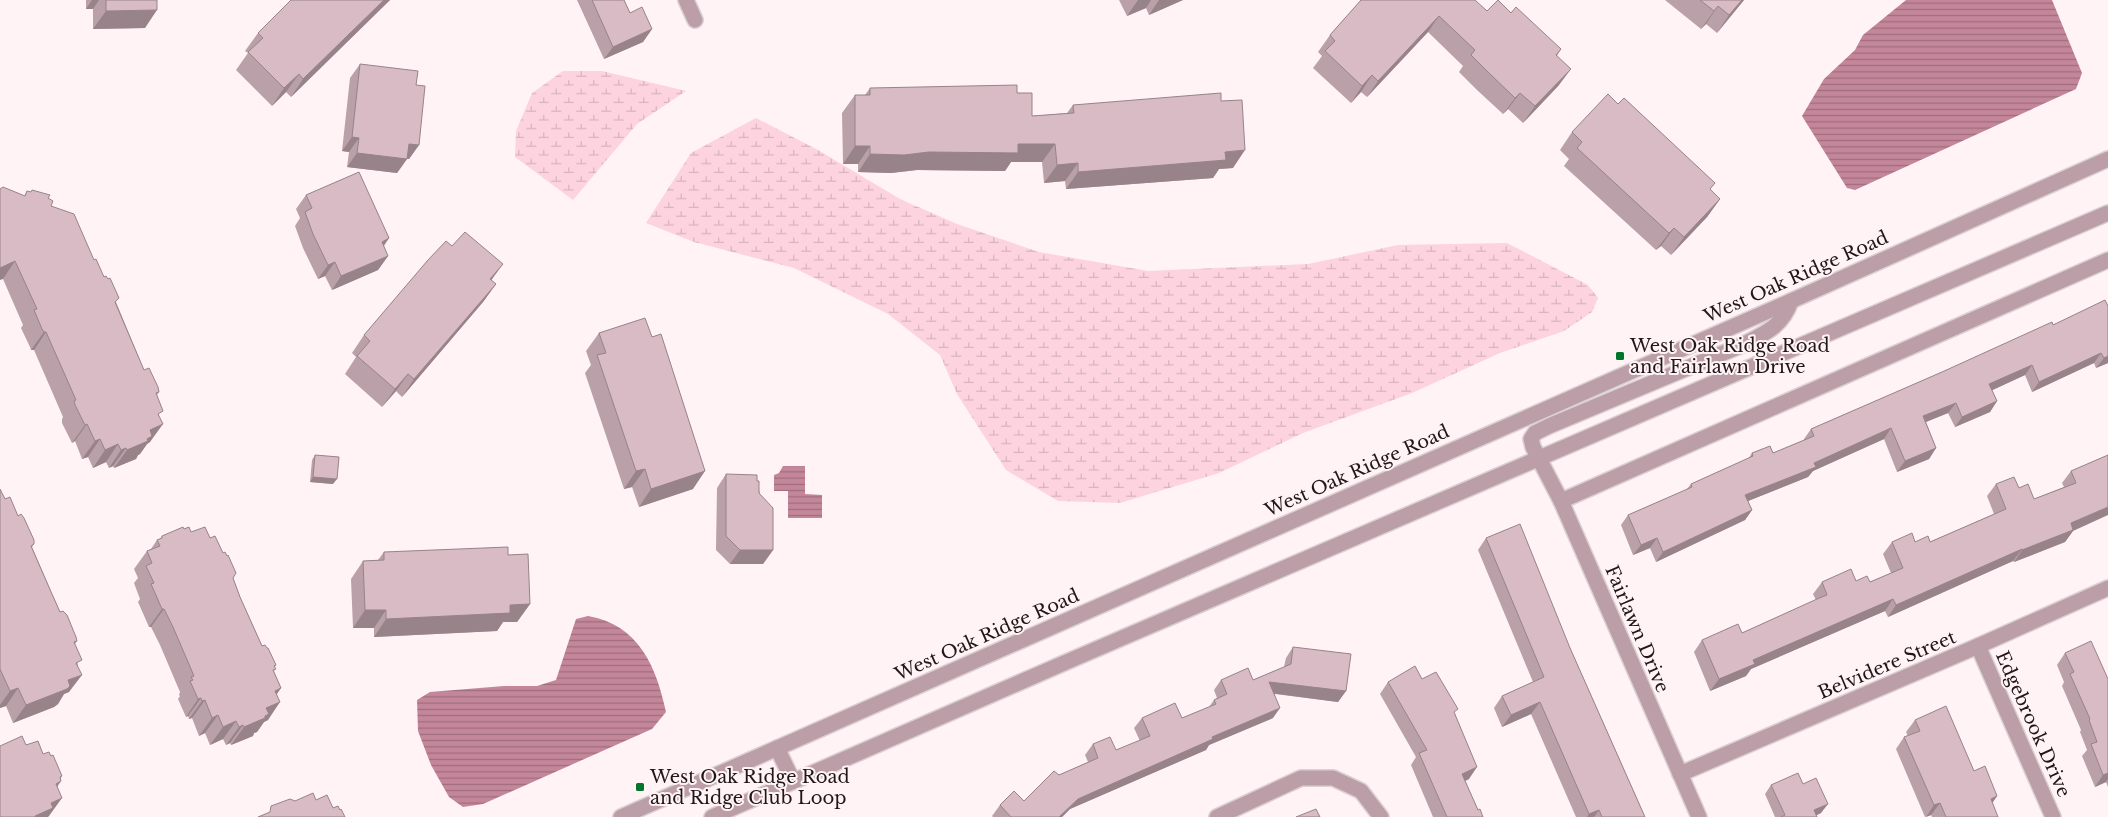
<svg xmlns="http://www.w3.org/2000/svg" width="2108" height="817" font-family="'Libre Baskerville',serif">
	<defs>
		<pattern id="wetland-marsh" width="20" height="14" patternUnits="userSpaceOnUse" patternTransform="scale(1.25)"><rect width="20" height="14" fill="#fcd3df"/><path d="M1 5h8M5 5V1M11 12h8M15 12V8" fill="none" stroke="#d8b4bf"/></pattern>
		<pattern id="water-rules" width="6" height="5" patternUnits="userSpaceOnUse" patternTransform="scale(1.25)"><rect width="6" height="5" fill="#c4869b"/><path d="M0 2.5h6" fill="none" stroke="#9f6d7e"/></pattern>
	</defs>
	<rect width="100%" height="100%" fill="#fff3f6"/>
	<g fill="url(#wetland-marsh)">
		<path d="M563 71H602L686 91 637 124 573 200 515 157 516 131 532 93Z"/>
		<path d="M756 118 818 150 900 199 957 224 1039 252 1148 271 1308 264 1398 245 1507 243 1588 285 1598 298 1592 312 1564 331 1500 353 1412 393 1303 433 1219 473 1120 503 1058 501 1006 470 957 394 940 355 888 314 794 268 694 242 646 223 691 153Z"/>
	</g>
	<g fill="url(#water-rules)">
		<path d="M1906 0H2052L2082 73 2076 89 1855 190 1847 188 1802 116 1824 79 1855 50 1863 35Z"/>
		<path d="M783 466H805V494L822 495V518H788V491H774V475L779 473Z"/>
		<path d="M588 616C639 625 656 666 666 712L652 729 483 804 463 807 449 797 431 765 418 731 417 700 430 692 504 686H537L556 680 576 619Z"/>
	</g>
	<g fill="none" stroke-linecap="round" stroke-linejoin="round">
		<defs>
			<g id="minor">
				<path d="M686 0 695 20"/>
				<path d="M1561 501 2108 260"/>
				<path d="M1978 646 2053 817"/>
				<path d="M777 748 793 781"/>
				<path d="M1680 774 1978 646 2108 588"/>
				<path d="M621 817 1791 301 2108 159"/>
				<path d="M712 817 1071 660 2108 213"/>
				<path d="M1217 817 1301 778H1333L1361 791 1381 817"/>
				<path d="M1699 817 1561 501 1533 447 1531 439 1535 433 1549 426 1740 346C1763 334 1782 328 1791 301"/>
			</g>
		</defs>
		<use href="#minor" stroke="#dbd0d3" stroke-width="18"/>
		<use href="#minor" stroke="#bb9ea7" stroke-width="15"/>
	</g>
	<g fill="#baa1a9">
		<path d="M86 0H157L145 28 93 29V9H86Z"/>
		<path d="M291 0H390L291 97 286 92 272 106 236 70 248 53 245 51 258 33Z"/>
		<path d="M577 0H624L630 13 652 29 643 42 604 59Z"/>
		<path d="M1119 0H1183L1149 15 1146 8 1127 16Z"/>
		<path d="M1665 0H1744L1717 33 1706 24 1701 29Z"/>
		<path d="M1487 11 1511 13 1561 49 1557 56 1559 85 1523 123 1508 109 1503 114 1477 90 1459 72 1463 66 1428 32 1367 97 1361 92 1351 103 1313 68 1322 56 1318 52 1330 35 1346 17Z"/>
		<path d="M360 64 416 85 419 145 409 159H407L397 173 347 167 349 152 342 151 350 78Z"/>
		<path d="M870 88 1017 93 1032 116 1067 113 1073 105 1221 101 1233 168 1219 169 1213 178 1066 189 1065 181 1044 183 1042 162H1011L1005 171 917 170 891 173 858 172V164H843L842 113 855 95H865Z"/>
		<path d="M1572 132 1711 190 1720 199 1707 217 1671 255 1661 246 1656 250 1564 166 1569 159 1560 150Z"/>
		<path d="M27 191 48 198 51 206 94 260 116 302 144 370 159 392 157 395 159 417 150 442 147 444 140 454 138 455 136 459 114 468 113 466 109 468 106 462 93 468 88 457 82 459 75 441 72 443 62 423V419L63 417 34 350H31L30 347 21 328 23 325 3 279 24 196Z"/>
		<path d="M306 195 389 238 384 246 388 256 378 270 332 290 325 276 318 279 303 248 295 226 300 218 296 209Z"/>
		<path d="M491 280 496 284 483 302 402 397 396 391 382 407 345 374 356 357 352 353 364 335Z"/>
		<path d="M2108 306V363L2096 368 2094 363 2032 392 2025 375 1992 390 1997 401 1990 412 1955 427 1948 413 1926 422 1936 448 1929 459 1897 472 1884 439 1813 471 1808 477 1748 501 1752 510 1745 520 1656 562 1650 548 1633 555 1621 525 1628 515 1686 490 1691 484 1748 459 1752 453H1773L1804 440V439L1811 429 2053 325Z"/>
		<path d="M599 333 652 337 693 489 639 507 632 487 624 489 585 373 591 365 586 351Z"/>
		<path d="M315 455 333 484 310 482 312 460Z"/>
		<path d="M2108 455 2073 531 2065 542 2014 562 2013 561 1888 617 1885 611 1751 669 1746 676 1710 691 1694 652 1702 640 1742 633 1816 600 1813 594 1822 582 1856 581 1870 582 1891 573 1883 554 1892 542H1930L1994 514 1987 496 1996 484 2019 488 2034 499 2064 487 2062 483 2071 471Z"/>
		<path d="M726 474 757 481 773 550 763 564H730L716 550 717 488Z"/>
		<path d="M0 489 5 499 18 516 34 544 32 547 52 594 60 612 77 641 75 644 78 666 69 692 64 694 58 704 54 707 13 723 6 706 0 708Z"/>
		<path d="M184 529 191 532 210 538 233 578 240 597 262 646 276 665 275 667 274 672 281 688 277 694 268 720 264 722 257 732 254 733 253 736 231 745 230 743 226 745 223 739 210 745 205 733 199 736 192 718 189 719 188 716 186 717 178 699 180 696 179 695 180 692 160 645 151 627H149L138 602 140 599 134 583 138 578 134 569 147 551 151 549 157 540 160 539 162 536Z"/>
		<path d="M1486 538 1570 648 1645 817H1576L1531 714 1502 727 1494 708 1502 696 1533 682 1478 550Z"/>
		<path d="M384 552 508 555 530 604 517 622H503L497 631 374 637V628H353L351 579 363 561 378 560Z"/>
		<path d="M1293 647 1346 691 1338 702 1275 694 1273 718 1209 745 1206 750 1070 809 1062 817H993L992 816 1000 805 1024 801 1059 775 1088 762 1085 755 1093 744 1116 750 1140 741 1134 728 1142 718H1182L1209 707 1214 700 1217 698 1214 690 1221 680H1253L1284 667 1286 658Z"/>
		<path d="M2065 653 2108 679V787L2106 782 2095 787 2082 756 2087 750 2080 732 2081 730 2062 686 2064 682 2057 665Z"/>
		<path d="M1422 679 1455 714 1469 779 1465 781 1478 810 1483 817H1433L1411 765 1416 757 1380 694 1388 682Z"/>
		<path d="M1915 720 1974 771 1997 796 1992 803 1998 817H1932L1931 815 1925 817 1896 749 1904 737 1908 736 1906 732Z"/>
		<path d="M1803 784 1821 813 1816 815 1817 817H1775L1765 794 1771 785Z"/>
	</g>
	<g fill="#978389">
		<path d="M92 0H99L93 9H86Z"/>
		<path d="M384 0H390L291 97 303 79Z"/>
		<path d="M1138 0H1151L1146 8 1127 16Z"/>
		<path d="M1159 0H1183L1149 15Z"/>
		<path d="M1742 0H1744L1717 33 1729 15Z"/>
		<path d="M1718 6 1706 24 1701 29 1714 11Z"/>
		<path d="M157 10 145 28 93 29 106 11Z"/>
		<path d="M1439 16 1428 32 1367 97 1378 81Z"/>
		<path d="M652 29 643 42 604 59 613 47Z"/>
		<path d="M1571 69 1559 85 1523 123 1535 106Z"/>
		<path d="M299 74 286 92 272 106 284 88Z"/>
		<path d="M1372 75 1361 92 1351 103 1362 86Z"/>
		<path d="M1520 93 1508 109 1503 114 1515 98Z"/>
		<path d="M352 137 359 138 349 152 342 151Z"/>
		<path d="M409 144 419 145 409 159H407L397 173 347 167 357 153Z"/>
		<path d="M1018 144H1055L1042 162H1011L1005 171 917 170 891 173 858 172 870 154Z"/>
		<path d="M855 146H870L858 164H843Z"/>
		<path d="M1245 150 1233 168 1219 169 1213 178 1066 189 1078 172 1225 152Z"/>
		<path d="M1078 163 1065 181 1044 183 1057 165Z"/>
		<path d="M1720 199 1707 217 1671 255 1684 237Z"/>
		<path d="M1674 228 1661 246 1656 250 1669 233Z"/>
		<path d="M389 238 379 252 382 242Z"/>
		<path d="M388 256 378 270 332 290 341 276Z"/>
		<path d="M15 261 3 279 0 280V268Z"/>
		<path d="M335 262 325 276 318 279 328 265Z"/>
		<path d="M503 264 490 282V279Z"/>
		<path d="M496 284 483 302 402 397 414 379Z"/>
		<path d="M44 332H46L34 350H31Z"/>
		<path d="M2101 353 2094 363 2032 392 2039 382Z"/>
		<path d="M2108 356V363L2096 368 2104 358Z"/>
		<path d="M2032 365 2025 375 1982 395 1989 384Z"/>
		<path d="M408 374 396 391 382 407 395 389Z"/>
		<path d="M1997 401 1990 412 1955 427 1962 417Z"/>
		<path d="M1956 403 1948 413 1916 426 1923 416Z"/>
		<path d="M87 424 75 441 72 443 85 425Z"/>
		<path d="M163 424 150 442 147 444 140 454 138 455 136 459 114 468 127 450 150 430Z"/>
		<path d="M1891 428 1884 439 1813 471 1808 477 1738 505 1745 495Z"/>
		<path d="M100 439 88 457 82 459 95 441Z"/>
		<path d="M118 444 106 462 93 468 105 450Z"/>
		<path d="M126 448 113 466 109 468 121 450Z"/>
		<path d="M1936 448 1929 459 1897 472 1905 461Z"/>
		<path d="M645 469 632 487 624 489 636 471Z"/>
		<path d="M705 471 693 489 639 507 651 489Z"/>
		<path d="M313 477 337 479 333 484 310 482Z"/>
		<path d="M2108 507V515L2073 531 2065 542 2014 562 2022 550 2071 523Z"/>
		<path d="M1752 510 1745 520 1656 562 1663 552Z"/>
		<path d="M1657 538 1650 548 1633 555 1641 545Z"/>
		<path d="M2022 549 2013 561 1888 617 1896 605Z"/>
		<path d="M740 550H773L763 564H730Z"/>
		<path d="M1893 599 1885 611 1751 669 1746 676 1710 691 1719 679 1753 660Z"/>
		<path d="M530 604 517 622H503L497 631 374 637 386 619 510 605Z"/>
		<path d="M162 609H164L151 627H149Z"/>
		<path d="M365 610H386L374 628H353Z"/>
		<path d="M82 675 69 692 64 694 58 704 54 707 13 723 26 705 68 680Z"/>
		<path d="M1269 682 1346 691 1338 702 1262 692Z"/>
		<path d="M18 688 6 706 0 708V705L10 691Z"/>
		<path d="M281 688 268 706 275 691Z"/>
		<path d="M201 698 188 716 186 717 198 699Z"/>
		<path d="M205 700 192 718 189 719 202 701Z"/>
		<path d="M280 702 268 720 264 722 257 732 254 733 253 736 231 745 244 727 266 708Z"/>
		<path d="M1540 702 1531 714 1502 727 1511 715Z"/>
		<path d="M1280 708 1273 718 1209 745 1206 750 1070 809 1062 817H1059L1078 799 1212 737Z"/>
		<path d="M218 715 205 733 199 736 212 718Z"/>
		<path d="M236 721 223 739 210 745 223 727Z"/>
		<path d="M243 725 230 743 226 745 239 727Z"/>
		<path d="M1477 767 1469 779 1454 786 1462 774Z"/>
		<path d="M2108 773V779L2106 782 2095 787 2103 775Z"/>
		<path d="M62 776 57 783 61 781 49 799 43 802 60 777Z"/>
		<path d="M1997 796 1989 808 1991 799Z"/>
		<path d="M62 798 49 816 48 817H34L51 803Z"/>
		<path d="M1940 803 1931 815 1926 817 1934 805Z"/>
		<path d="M1828 804 1821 813 1813 817 1814 810Z"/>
		<path d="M1599 810 1594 817H1587L1589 814Z"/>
	</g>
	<g fill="#d8bbc4" stroke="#978389">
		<path d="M106 0H157V10L106 11Z"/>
		<path d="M291 0H384L303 79 299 74 284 88 248 52 263 38 258 33Z"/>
		<path d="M592 0H624L630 13 642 7 652 29 613 47Z"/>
		<path d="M1361 0H1475L1487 11 1498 0 1511 13 1516 7 1561 49 1556 55 1571 69 1535 106 1520 93 1515 98 1489 73 1471 55 1475 50 1439 16 1378 81 1372 75 1362 86 1325 51 1335 41 1330 35Z"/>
		<path d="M1700 0H1742L1729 15 1718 6 1714 11Z"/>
		<path d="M360 64 418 71 416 85 425 86 419 145 409 144 407 159 357 153 359 138 352 137Z"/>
		<path d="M1017 85V93H1032V116L1074 113 1073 105 1221 93V101L1242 100 1245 150 1225 152 1226 160 1078 172V163L1057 165 1055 144H1018V153L929 152 904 155 870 154V146H855V95H870V88Z"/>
		<path d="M1608 94 1618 104 1624 98 1715 183 1710 189 1720 199 1684 237 1674 228 1669 233 1577 148 1582 142 1572 132Z"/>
		<path d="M359 172 389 238 382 242 388 256 341 276 335 262 328 265 313 234 305 212 312 208 306 195Z"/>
		<path d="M3 187 25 196 27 191 31 192 32 190 50 195 48 198 53 201 51 206 74 214 94 260 96 259 104 277 106 276 108 279 110 278 119 298 115 302 144 370 149 368 158 387 159 392 156 393 163 411 158 414 163 424 150 430 152 436 147 439 148 441 127 450 126 448 121 450 118 444 105 450 100 439 95 441 87 424 85 425 75 405 74 401 76 400 46 332H44L42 329 34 310 37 309 15 261 0 268V189Z"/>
		<path d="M465 232 503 264 490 279 496 284 414 379 408 374 395 389 357 356 370 341 364 335 428 260 446 241 452 246Z"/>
		<path d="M2105 300 2108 306V356L2104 358 2101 353 2039 382 2032 365 1989 384 1997 401 1962 417 1956 403 1923 416 1936 448 1905 461 1891 428 1814 463 1816 467 1745 495 1752 510 1663 552 1657 538 1641 545 1628 515 1692 487 1691 484 1753 456 1752 453 1770 446 1773 453 1814 436 1811 429 1942 372 2052 322 2053 325Z"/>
		<path d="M645 318 652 337 661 334 705 471 651 489 645 469 636 471 597 355 606 353 599 333Z"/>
		<path d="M315 455 339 457 337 479 313 477Z"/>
		<path d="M2108 455V507L2071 523 2073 530 2022 550V549L1896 605 1893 599 1753 660 1755 664 1719 679 1702 640 1738 624 1742 633 1817 599 1827 595 1822 582 1851 569 1856 581 1867 576 1870 582 1903 568 1892 542 1912 533 1915 542 1928 536 1930 542 2006 509 1996 484 2014 477 2019 488 2028 484 2034 499 2076 483 2071 471Z"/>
		<path d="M726 474 757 475V481H759V493L773 508V550H740L726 536Z"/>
		<path d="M0 489 5 499 10 497 18 516 21 514 24 518 34 540V544L31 546 52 594 60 612 63 611 67 615 76 637 77 641 74 642 82 660 76 663 82 675 68 680 70 686 67 689 26 705 18 688 10 691 0 669Z"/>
		<path d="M1520 524 1570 648 1645 817H1602L1599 810 1589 814 1540 702 1511 715 1502 696 1544 677 1486 538Z"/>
		<path d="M183 527 184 529 189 527 191 532 205 527 210 538 215 536 223 553 225 552 227 556 228 555 236 573 233 578 240 597 262 646 265 645 267 648H268L276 665 274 666 276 669 273 670 281 688 275 691 280 702 266 708 269 714 265 716V718L244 727 243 725 239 727 236 721 223 727 218 715 212 718 205 700 202 701 201 698 198 699 190 681 193 680 191 677 194 676 173 627 164 609H162L151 584 154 583 146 566 152 563 147 551 160 546 157 540 162 538V536Z"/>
		<path d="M508 547V555L528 554 530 604 510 605V613L386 619V610H365L363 561 384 560V552Z"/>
		<path d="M2091 641 2108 679V773L2103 775 2091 744 2097 742 2089 720 2090 719 2070 674 2074 672 2065 653Z"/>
		<path d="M1293 647 1351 654 1346 691 1269 682 1280 708 1212 737 1213 739 1078 799 1059 817H1011L1000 805 1014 791 1024 801 1054 771 1059 775 1098 758 1093 744 1110 737 1116 750 1150 736 1142 718 1175 703 1182 718 1216 704 1214 700 1227 694 1221 680 1248 668 1253 680 1291 664Z"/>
		<path d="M1415 666 1422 679 1436 672 1458 709 1454 712 1477 767 1462 774 1478 810 1480 809 1483 817H1447L1419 753 1427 750 1388 682Z"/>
		<path d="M1946 706 1974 771 1985 766 1997 796 1991 799 1998 817H1946L1940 803 1934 805 1904 737 1920 731 1915 720Z"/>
		<path d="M22 736 26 745 38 741 43 754 49 752 51 756 53 755 62 776 60 777 61 781 56 784 62 798 51 803 53 808 35 816V817H0V746Z"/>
		<path d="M1798 773 1803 784 1816 778 1828 804 1814 810 1817 817H1781L1785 815 1771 785Z"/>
		<path d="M313 793 316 800 327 795 333 808 338 806 340 810 341 809 345 817H258L270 812 271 806 290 799 295 801Z"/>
		<path d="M1316 809 1320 817H1296Z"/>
	</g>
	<g fill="#00762b" stroke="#fff3f6" stroke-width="2">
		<rect x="1615" y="351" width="10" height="10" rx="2.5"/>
		<rect x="635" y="782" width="10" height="10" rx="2.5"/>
	</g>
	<g text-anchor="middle" stroke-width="4" stroke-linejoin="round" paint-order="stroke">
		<g font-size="18" fill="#21171a" stroke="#fff3f6">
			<text transform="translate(1796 277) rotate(-24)" y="6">West Oak Ridge Road</text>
			<text transform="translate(1357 471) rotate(-24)" y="6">West Oak Ridge Road</text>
			<text transform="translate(1637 629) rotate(67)" y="6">Fairlawn Drive</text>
			<text transform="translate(987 635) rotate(-24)" y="6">West Oak Ridge Road</text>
			<text transform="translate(1887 665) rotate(-23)" y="6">Belvidere Street</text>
			<text transform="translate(2033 724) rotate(66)" y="6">Edgebrook Drive</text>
		</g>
		<g font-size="18" fill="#21171a" stroke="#fff3f6" text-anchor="start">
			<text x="1630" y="352">West Oak Ridge Road<tspan x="1630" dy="21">and Fairlawn Drive</tspan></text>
			<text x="650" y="783">West Oak Ridge Road<tspan x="650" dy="21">and Ridge Club Loop</tspan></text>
		</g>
	</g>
</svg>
